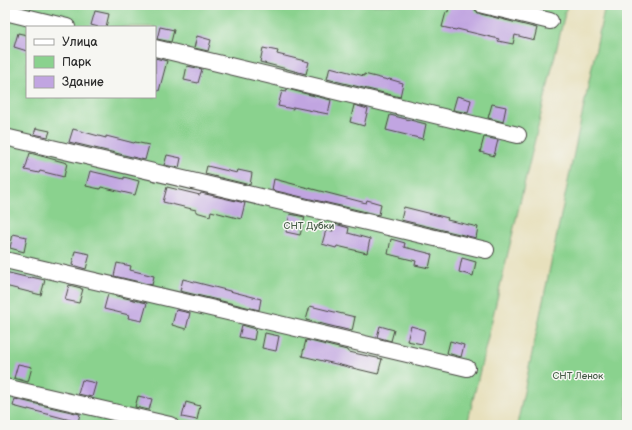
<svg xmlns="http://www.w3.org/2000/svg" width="632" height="430" font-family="'Balsamiq Sans',sans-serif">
	<rect width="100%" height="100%" fill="#f6f6f2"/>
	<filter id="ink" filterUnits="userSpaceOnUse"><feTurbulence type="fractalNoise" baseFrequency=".025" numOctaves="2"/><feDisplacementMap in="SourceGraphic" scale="8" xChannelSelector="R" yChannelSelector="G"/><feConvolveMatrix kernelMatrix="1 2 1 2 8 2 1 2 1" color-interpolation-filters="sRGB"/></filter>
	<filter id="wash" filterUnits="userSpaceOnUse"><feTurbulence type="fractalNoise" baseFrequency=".012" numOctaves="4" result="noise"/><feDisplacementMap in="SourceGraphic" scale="16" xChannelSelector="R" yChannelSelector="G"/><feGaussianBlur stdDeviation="0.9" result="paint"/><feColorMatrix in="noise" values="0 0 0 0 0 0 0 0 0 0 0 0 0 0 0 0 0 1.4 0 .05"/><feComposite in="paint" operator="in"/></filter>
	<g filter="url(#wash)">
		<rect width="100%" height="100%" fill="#e7e0bc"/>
		<g fill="#8ad28e" stroke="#5a7e5c" fill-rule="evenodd">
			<path d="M5 5H567L467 425H5ZM27 27H155V97H27Z"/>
			<path d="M605 5H627V425H517Z"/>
		</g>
		<g id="blocks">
			<g fill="#c1a5e1">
				<path d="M449 5H474V8L476 12 481 14 537 28 534 40 515 35 513 44 498 41 499 39 457 29 456 30 442 27 446 12 448 13Z"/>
				<path d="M95 11 109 14 106 27H98L91 25Z"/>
				<path d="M160 27 174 30 171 42 157 39Z"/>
				<path d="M18 33 27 35V51L14 47Z"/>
				<path d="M197 36 211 40 208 51 194 48Z"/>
				<path d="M263 48 278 51 277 54 309 62 306 74 260 62Z"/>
				<path d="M155 58 167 61 159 91 155 90Z"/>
				<path d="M187 66 202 69 198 83 184 80Z"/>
				<path d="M330 67 364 76V74L388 80 389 79 403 83 400 97 327 79Z"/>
				<path d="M287 89 331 100 328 114 293 107V109L278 106 282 91 286 92Z"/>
				<path d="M457 96 471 100 468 113 453 110Z"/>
				<path d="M492 104 506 107 503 122 488 118Z"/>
				<path d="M354 105 368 109 364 126 350 122Z"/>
				<path d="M390 115 426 124 423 139 386 130Z"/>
				<path d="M36 128 50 131 48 137 34 134Z"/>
				<path d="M73 129 106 138V136L134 143 135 142 149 145 145 160 69 142Z"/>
				<path d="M484 137 498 140 494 156 480 152Z"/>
				<path d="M30 153 67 163 64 177 40 171 39 173 25 170Z"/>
				<path d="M167 155 181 158 179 168 164 165Z"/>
				<path d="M207 166 237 173 238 170 252 173 250 185 205 174Z"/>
				<path d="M90 171 124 179V177L139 181 135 195 101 187 100 189 86 186Z"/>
				<path d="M274 179 366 203 367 200 381 204 379 215 272 190Z"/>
				<path d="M167 187 200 195 201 193 245 203 241 219 211 211 210 216 196 212V210L163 202Z"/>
				<path d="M404 207 448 218 447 220 478 227 476 238 401 220Z"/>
				<path d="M290 214 305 217 300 235 286 232Z"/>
				<path d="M335 224 349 228 348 233 370 239 367 253 337 246 336 248 322 244 326 230 333 231Z"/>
				<path d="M13 234 27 237 24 252 10 248Z"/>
				<path d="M391 239 405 243 404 247 432 254 429 268 415 265 416 261 388 254Z"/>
				<path d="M75 251 90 254 86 269 72 265Z"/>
				<path d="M462 258 476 262 473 276 459 272Z"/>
				<path d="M117 263 131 266 130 270 154 276 152 285 114 276Z"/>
				<path d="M5 272 30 278 31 277 45 280 41 295 5 286Z"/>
				<path d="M183 279 261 299 259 310 180 291Z"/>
				<path d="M69 285 81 288V289H83L79 303 65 300Z"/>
				<path d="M108 294 147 303 142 321 128 318 129 315 104 309Z"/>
				<path d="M310 306 355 317 352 331 306 320Z"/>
				<path d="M176 310 190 313 186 329 172 325Z"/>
				<path d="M242 325 256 329 254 340 239 337Z"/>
				<path d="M380 326 394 330 391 341 377 337Z"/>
				<path d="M411 326 425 330 422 344 407 341Z"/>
				<path d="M265 333 279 336 276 351 262 348Z"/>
				<path d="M306 340 347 350V351L349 352 382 359 378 374 302 356Z"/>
				<path d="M450 341 464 345 461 357 447 353Z"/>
				<path d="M18 364 32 367 28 382 14 378Z"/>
				<path d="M82 380 96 383 92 397 78 394Z"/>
				<path d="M138 396 152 399 149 410 135 407Z"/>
				<path d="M15 399 80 414 78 422 28 409V410L13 406Z"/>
				<path d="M186 402 200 406 197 420 182 417Z"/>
			</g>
		</g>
	</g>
	<g filter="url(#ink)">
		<use href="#blocks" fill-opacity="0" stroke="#474641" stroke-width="1"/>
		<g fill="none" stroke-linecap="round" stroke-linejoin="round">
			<defs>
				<g id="street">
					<path d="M483 5 550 21"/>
					<path d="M5 12 67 27"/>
					<path d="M155 48 518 135"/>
					<path d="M5 137 486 250"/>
					<path d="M5 260 467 368"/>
					<path d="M5 387 170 425"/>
				</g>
			</defs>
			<use href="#street" stroke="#474641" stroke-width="18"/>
			<use href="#street" stroke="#fff" stroke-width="16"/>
		</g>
	</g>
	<g text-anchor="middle" stroke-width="3" stroke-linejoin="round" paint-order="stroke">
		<g font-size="10" fill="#485d49" stroke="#f6f6f2">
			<text x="309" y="229">СНТ Дубки</text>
			<text x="578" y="379">СНТ Ленок</text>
		</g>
	</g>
	<rect width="632" height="430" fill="none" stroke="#f6f6f2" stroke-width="20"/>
	<rect x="26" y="26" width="130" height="72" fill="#f6f6f2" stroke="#a5a5a2"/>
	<rect x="34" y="39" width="20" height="6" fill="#ffffff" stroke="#a5a5a2"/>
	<text x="62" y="46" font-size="12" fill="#2b2b2b">Улица</text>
	<rect x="34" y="56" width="20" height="12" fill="#8ad28e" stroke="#a5a5a2"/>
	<text x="62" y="66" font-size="12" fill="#2b2b2b">Парк</text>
	<rect x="34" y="76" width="20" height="12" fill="#c1a5e1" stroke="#a5a5a2"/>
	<text x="62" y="86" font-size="12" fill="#2b2b2b">Здание</text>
</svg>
